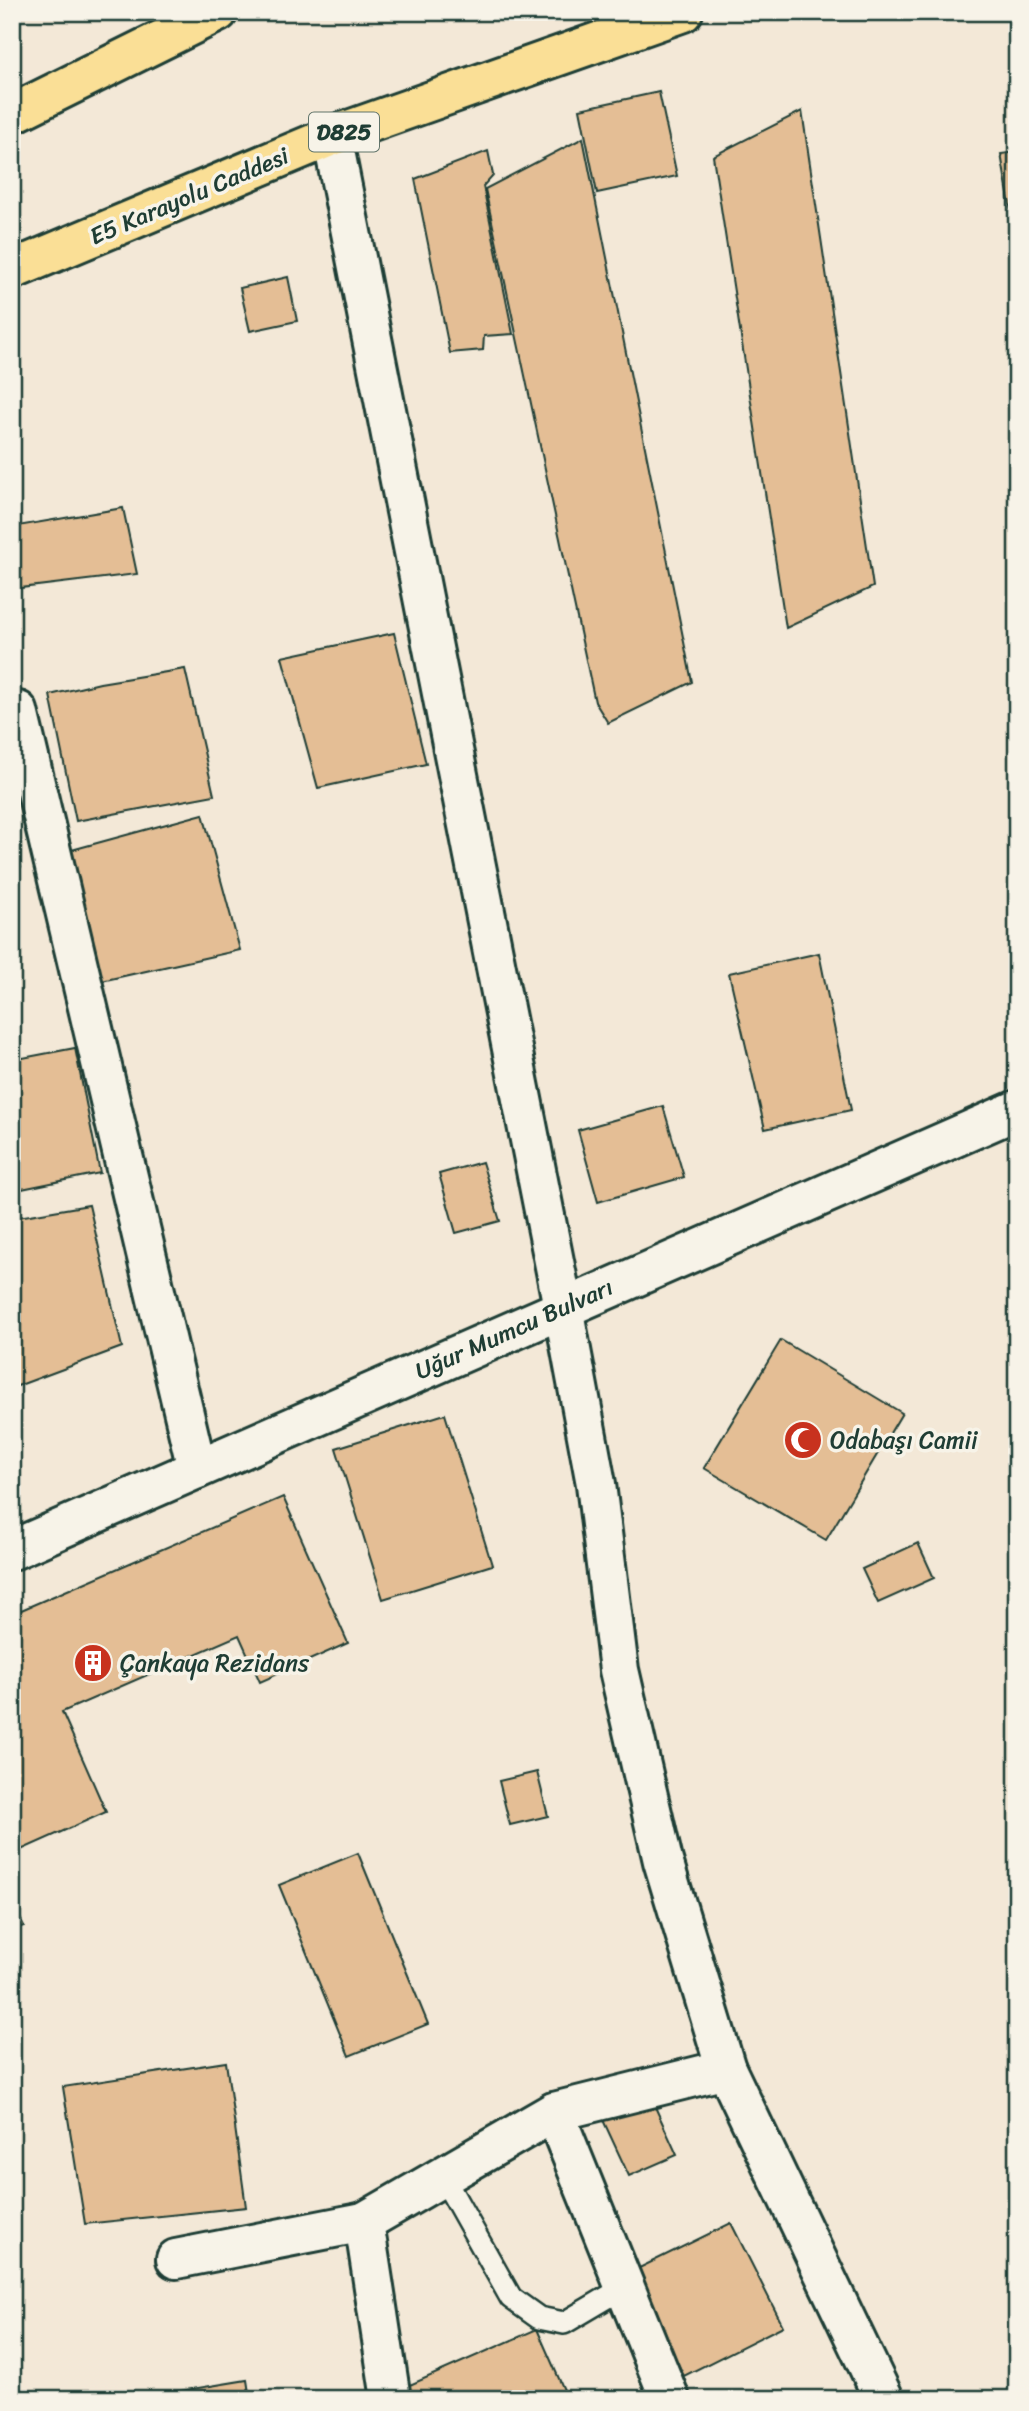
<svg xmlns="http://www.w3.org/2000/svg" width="1029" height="2411" font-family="Sriracha,sans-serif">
	<rect width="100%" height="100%" fill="#f3e8d7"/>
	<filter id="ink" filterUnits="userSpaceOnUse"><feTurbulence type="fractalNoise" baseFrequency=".0143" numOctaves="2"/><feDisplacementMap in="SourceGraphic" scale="14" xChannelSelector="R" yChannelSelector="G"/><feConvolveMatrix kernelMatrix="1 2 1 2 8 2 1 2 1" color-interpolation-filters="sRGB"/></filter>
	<g filter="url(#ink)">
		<g fill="#e4be95" stroke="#1f3d34" stroke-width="2">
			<path d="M659 92 677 176 597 193 580 109Z"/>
			<path d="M802 111 873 587 786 628 713 156Z"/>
			<path d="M583 138 692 682 608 723 595 702 485 189Z"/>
			<path d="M488 151 493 175 483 186 513 334 484 336 483 350 450 353 415 179Z"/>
			<path d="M1017 152V246L1001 154Z"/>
			<path d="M288 277 297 321 250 331 240 288Z"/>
			<path d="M123 508 137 574 12 589V527Z"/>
			<path d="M394 633 426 764 318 788 282 657Z"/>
			<path d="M185 669 214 795 76 821 50 695 100 683Z"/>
			<path d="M203 814 240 950 88 984 57 854Z"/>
			<path d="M12 829 21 867 12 868Z"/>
			<path d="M819 953 851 1110 765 1129 729 973Z"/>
			<path d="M75 1048 100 1173 12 1191V1060Z"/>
			<path d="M663 1106 684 1177 598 1202 578 1130Z"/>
			<path d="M482 1162 500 1221 456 1233 439 1174Z"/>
			<path d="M89 1205 122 1347 12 1388V1218Z"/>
			<path d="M781 1340 902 1413 826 1540 704 1468Z"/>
			<path d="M445 1414 492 1565 383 1599 336 1448Z"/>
			<path d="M283 1497 348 1643 260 1682 239 1635 62 1712 106 1812 12 1854V1614Z"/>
			<path d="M918 1543 934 1578 878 1603 862 1569Z"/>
			<path d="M537 1772 548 1816 510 1825 499 1781Z"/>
			<path d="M358 1853 428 2024 349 2056 279 1885Z"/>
			<path d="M12 1902 24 1926 12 1930Z"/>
			<path d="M226 2062 246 2207 85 2224 63 2087Z"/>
			<path d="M651 2098 677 2155 629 2176 603 2120Z"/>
			<path d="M731 2223 783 2326 684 2376 631 2272Z"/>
			<path d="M537 2329 568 2399H399L396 2391Z"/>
			<path d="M247 2380 250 2399H132Z"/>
		</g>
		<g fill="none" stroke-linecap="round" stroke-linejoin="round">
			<defs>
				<path id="lane" d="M443 2177 511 2298 539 2318 564 2323 625 2287"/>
				<g id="street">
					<path d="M332 136 563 1307 596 1484 619 1670 663 1861 726 2069 884 2399"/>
					<path d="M18 711 197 1469"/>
					<path d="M554 2112 670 2399"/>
					<path d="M176 2259 364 2222"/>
					<path d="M391 2399 364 2222 554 2112 726 2069"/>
				</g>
				<path id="secondary" d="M12 1550 1017 1110"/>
				<g id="highway">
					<path d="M12 114 218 12"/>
					<path d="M12 270 332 136 683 12"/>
				</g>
			</defs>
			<use href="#lane" stroke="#1f3d34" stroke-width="26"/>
			<use href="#street" stroke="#1f3d34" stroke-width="44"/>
			<use href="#secondary" stroke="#1f3d34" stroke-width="44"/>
			<use href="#highway" stroke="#1f3d34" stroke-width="44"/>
			<use href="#lane" stroke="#f7f3e8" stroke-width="21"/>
			<use href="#street" stroke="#f7f3e8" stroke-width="38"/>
			<use href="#secondary" stroke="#f7f3e8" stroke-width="38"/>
			<use href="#highway" stroke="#fadf96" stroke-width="38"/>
		</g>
	</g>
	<defs>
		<symbol id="mosque-disc" viewBox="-11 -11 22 22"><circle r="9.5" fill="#c8321e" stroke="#f7f3e8"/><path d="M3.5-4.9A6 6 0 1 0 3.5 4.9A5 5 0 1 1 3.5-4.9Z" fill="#fff"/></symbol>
		<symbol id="building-disc" viewBox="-11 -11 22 22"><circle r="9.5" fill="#c8321e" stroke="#f7f3e8"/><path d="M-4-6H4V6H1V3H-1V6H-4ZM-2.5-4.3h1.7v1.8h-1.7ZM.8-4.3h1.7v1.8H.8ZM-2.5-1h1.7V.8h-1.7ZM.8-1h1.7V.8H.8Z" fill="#fff"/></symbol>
	</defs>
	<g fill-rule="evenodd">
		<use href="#mosque-disc" x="781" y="1418" width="44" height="44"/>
		<use href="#building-disc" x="71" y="1641" width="44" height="44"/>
	</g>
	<g text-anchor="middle" stroke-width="7" stroke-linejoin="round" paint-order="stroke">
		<rect fill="#f7f3e8" stroke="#60746a" stroke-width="2" x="309" y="112.5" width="70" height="39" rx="5"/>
		<g font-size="23" font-weight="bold" fill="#1f3d34">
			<text x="344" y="140">D825</text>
		</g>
		<g font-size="24" fill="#1f3d34" stroke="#f7f3e8">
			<text transform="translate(189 196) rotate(-23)" y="8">E5 Karayolu Caddesi</text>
			<text transform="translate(514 1329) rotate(-24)" y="8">Uğur Mumcu Bulvarı</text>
		</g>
		<g font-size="24" fill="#1f3d34" stroke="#f7f3e8" text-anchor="start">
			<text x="830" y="1448">Odabaşı Camii</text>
			<text x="120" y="1671">Çankaya Rezidans</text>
		</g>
	</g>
	<rect width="1029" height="2411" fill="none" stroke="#f7f3e8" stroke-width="42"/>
	<rect x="21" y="21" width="987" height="2369" fill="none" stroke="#1f3d34" stroke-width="2.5" filter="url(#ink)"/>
</svg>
